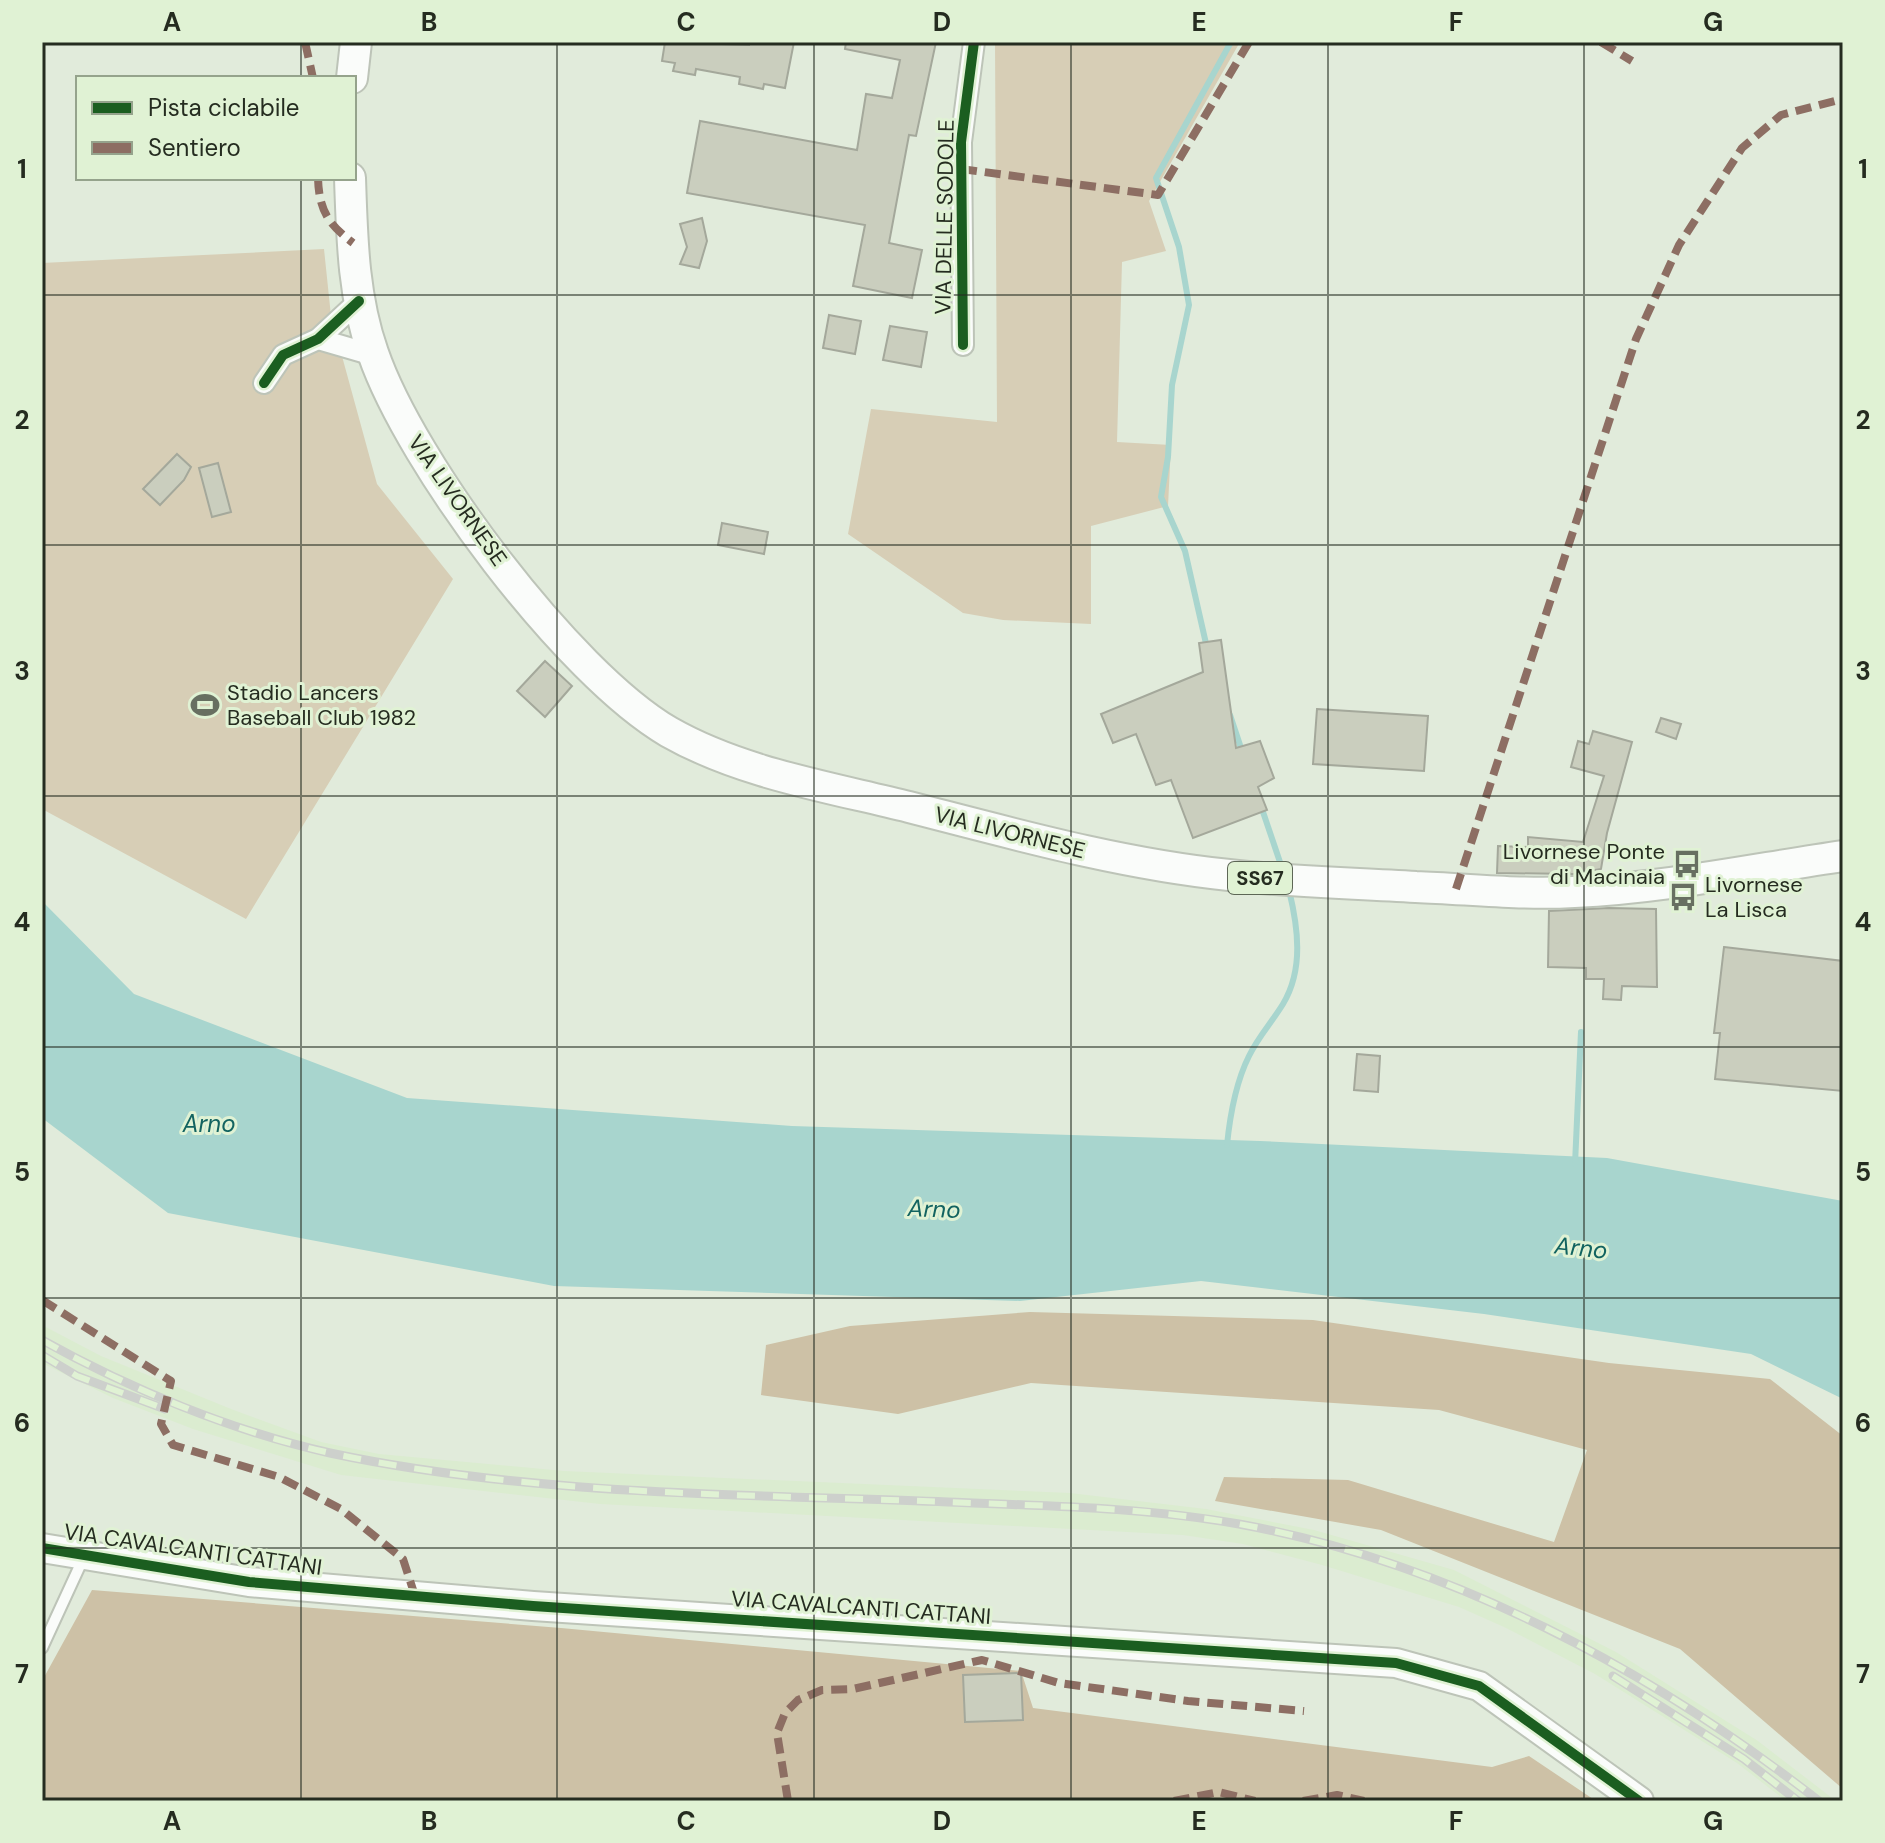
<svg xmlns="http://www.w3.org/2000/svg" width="1885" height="1843" font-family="'DM Sans',sans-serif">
	<rect width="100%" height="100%" fill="#e1ebdb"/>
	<path fill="#dbecd0" d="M42 1325 101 1356 231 1409 321 1442 379 1454 564 1471 1070 1493 1206 1509 1314 1530 1454 1570 1616 1652 1758 1741 1836 1801H1786L1737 1763 1595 1674 1504 1627 1459 1607 1322 1565 1243 1544 1183 1535 600 1504 341 1475 193 1429 113 1398 42 1363Z"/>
	<g fill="#d7ceb6">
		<path d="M995 42H1240L1149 201 1166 251 1122 262 1117 442 1171 445 1168 506 1091 526V624L1003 620 963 613 848 534 871 409 997 422Z"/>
		<path d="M324 249 331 316 377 484 453 579 246 919 42 809V263Z"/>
	</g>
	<g fill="#cdc1a6">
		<path d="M1030 1312 1313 1320 1609 1363 1770 1379 1843 1436V1789L1680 1649 1381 1530 1215 1501 1224 1477 1348 1480 1554 1542 1587 1450 1439 1410 1031 1383 898 1414 761 1395 766 1345 850 1326Z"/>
		<path d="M92 1590 561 1628 1021 1671 1033 1708 1492 1767 1529 1756 1596 1801H42V1681Z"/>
	</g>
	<path fill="#a8d5ce" d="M42 901 134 994 407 1098 792 1126 1260 1141 1607 1158 1843 1201V1399L1751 1354 1484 1314 1201 1281 1020 1301 554 1286 168 1213 42 1118Z"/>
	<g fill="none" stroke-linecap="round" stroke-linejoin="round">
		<g stroke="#a8d5ce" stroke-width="6">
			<path d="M1207 648 1185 551 1161 497 1168 457 1172 385 1189 305 1179 247 1156 178 1231 42"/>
			<path d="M1230 715 1243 754"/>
			<path d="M1261 806 1283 871"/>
			<path d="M1227 1145C1230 1115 1235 1084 1249 1056 1258 1037 1272 1022 1283 1004 1304 969 1298 927 1289 890"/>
			<path d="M1575 1164 1581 1032"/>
		</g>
	</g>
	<g fill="#cacebe" stroke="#a4a89b" stroke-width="2">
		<path d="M665 42 749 45V42H794L785 88 764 84 763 89 739 84 740 77 696 69 695 75 673 71 675 63 662 61Z"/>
		<path d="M846 42H936L916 136 909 135 889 243 922 250 912 298 853 286 865 225 687 193 700 121 857 150 866 94 892 98 900 60 845 49Z"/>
		<path d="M702 218 707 241 699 268 680 264 687 247 680 224Z"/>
		<path d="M829 315 861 321 855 354 823 348Z"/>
		<path d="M890 326 927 332 921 367 883 360Z"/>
		<path d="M177 454 191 467 184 480 160 505 143 489Z"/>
		<path d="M218 463 231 512 212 517 199 468Z"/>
		<path d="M722 523 768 532 764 554 718 545Z"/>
		<path d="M1221 640 1236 748 1260 741 1274 778 1258 787 1267 810 1193 838 1171 780 1156 785 1136 734 1113 743 1101 714 1203 672 1199 643Z"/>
		<path d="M545 661 572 686 545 717 517 691Z"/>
		<path d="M1317 709 1428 716 1424 771 1313 764Z"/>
		<path d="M1661 718 1681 724 1676 739 1656 732Z"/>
		<path d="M1593 731 1632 742 1607 833 1601 869 1573 874 1497 873 1498 846 1528 847V837L1583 842 1604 776 1571 767 1578 741 1589 744Z"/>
		<path d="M1609 908 1656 909 1657 987 1622 986 1621 1000 1603 999 1604 979H1586V968L1548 967 1549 911Z"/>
		<path d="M1724 947 1843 961V1091L1715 1079 1720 1033H1714Z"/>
		<path d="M1357 1054 1380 1056 1378 1092 1354 1090Z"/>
		<path d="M1021 1673 1023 1720 965 1722 963 1675Z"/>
	</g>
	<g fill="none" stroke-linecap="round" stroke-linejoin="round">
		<defs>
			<path id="lane" d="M42 1648 83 1559"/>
			<g id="street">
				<path d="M318 339 373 355"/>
				<path d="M963 345 961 142 974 42"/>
				<path d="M264 383 283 355 318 339 359 301"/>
			</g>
			<path id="secondary" d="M42 1548 249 1582 533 1606 1396 1663 1479 1686 1639 1801"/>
			<g id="primary">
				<path d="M352 78 356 42"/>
				<path d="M350 178C352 237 353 297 373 353 411 464 568 673 669 732 741 773 829 787 909 807 1014 834 1121 864 1229 875 1291 882 1353 883 1416 887 1469 889 1521 895 1574 892 1664 888 1754 869 1843 856"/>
			</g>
		</defs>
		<use href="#lane" stroke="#bdc4b8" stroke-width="14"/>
		<use href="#street" stroke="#bdc4b8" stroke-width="24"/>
		<use href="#secondary" stroke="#bdc4b8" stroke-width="32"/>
		<use href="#primary" stroke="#bdc4b8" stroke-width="34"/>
		<use href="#lane" stroke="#fafcfa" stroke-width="10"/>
		<use href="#street" stroke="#fafcfa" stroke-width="20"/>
		<use href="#secondary" stroke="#fafcfa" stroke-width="28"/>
		<use href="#primary" stroke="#fafcfa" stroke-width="30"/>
		<defs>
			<g id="rail">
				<path d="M42 1340C130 1389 232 1431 330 1453 532 1496 743 1494 948 1502 1045 1506 1143 1507 1239 1524 1452 1563 1649 1669 1819 1801"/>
				<path d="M42 1355 77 1376 165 1409"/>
				<path d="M1613 1676 1744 1759 1798 1801"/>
			</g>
		</defs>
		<use href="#rail" stroke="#cdd0cc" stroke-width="9"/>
		<use href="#rail" stroke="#e0f2d4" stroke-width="6" stroke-dasharray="18" stroke-linecap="butt"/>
		<g stroke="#8d6e63" stroke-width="8" stroke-dasharray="16 8" stroke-linecap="butt">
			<path d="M305 42 313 78"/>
			<path d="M1601 42 1632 61"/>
			<path d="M961 169 1158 195 1249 42"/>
			<path d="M318 178C319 210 328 224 353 243"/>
			<path d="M1456 889 1636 339 1679 245 1742 148 1781 115 1843 99"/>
			<path d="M42 1300 171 1381 161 1424 173 1445 279 1477 341 1509 403 1559 415 1596"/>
			<path d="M788 1801 777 1733 785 1713 798 1700 822 1690 853 1689 982 1660 1059 1683 1188 1701 1304 1711"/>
			<path d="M1174 1801 1219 1792 1255 1801"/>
			<path d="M1303 1801 1337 1795 1364 1801"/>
		</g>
		<defs>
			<g id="cycleway">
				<path d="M963 345 961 142 974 42"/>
				<path d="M264 383 283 355 318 339 359 301"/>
				<path d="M42 1548 249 1582 533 1606 1396 1663 1479 1686 1639 1801"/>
			</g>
		</defs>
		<use href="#cycleway" stroke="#e0f2d4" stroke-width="15"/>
		<use href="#cycleway" stroke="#1b5e20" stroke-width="10"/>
	</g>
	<path fill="none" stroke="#252c20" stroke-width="2" stroke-opacity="0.55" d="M301 42V78M557 42V1801M814 42V1801M1071 42V1801M1328 42V1801M1584 42V1801M301 178V1801M42 295H1843M42 545H1843M42 796H1843M42 1047H1843M42 1298H1843M42 1548H1843"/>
	<defs>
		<symbol id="stadium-bare" viewBox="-9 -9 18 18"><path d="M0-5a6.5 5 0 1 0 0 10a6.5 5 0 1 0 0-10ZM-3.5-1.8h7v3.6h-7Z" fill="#676f61" stroke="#e0f2d4" stroke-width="2.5" paint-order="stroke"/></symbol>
		<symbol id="bus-bare" viewBox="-9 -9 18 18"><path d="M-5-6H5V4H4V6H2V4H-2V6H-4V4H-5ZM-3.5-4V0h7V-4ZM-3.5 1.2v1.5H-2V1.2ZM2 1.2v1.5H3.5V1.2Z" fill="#676f61" stroke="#e0f2d4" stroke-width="2.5" paint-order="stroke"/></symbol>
	</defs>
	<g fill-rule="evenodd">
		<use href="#stadium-bare" x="185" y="685" width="40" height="40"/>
		<use href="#bus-bare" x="1667" y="844" width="40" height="40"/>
		<use href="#bus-bare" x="1663" y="877" width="40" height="40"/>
	</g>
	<g text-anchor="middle" stroke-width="6" stroke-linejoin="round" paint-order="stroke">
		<rect fill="#e0f2d4" stroke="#5d6756" stroke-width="2" x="1228" y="862" width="64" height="32" rx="6"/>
		<g font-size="20" font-weight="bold" fill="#252c20">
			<text x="1260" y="885">SS67</text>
		</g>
		<g font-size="22" fill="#252c20" stroke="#e0f2d4">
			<text transform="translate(944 217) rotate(-89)" y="8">VIA DELLE SODOLE</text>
			<text transform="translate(458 500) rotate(55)" y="8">VIA LIVORNESE</text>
			<text transform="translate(1010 832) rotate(14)" y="8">VIA LIVORNESE</text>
			<text transform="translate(193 1549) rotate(8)" y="8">VIA CAVALCANTI CATTANI</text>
			<text transform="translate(861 1607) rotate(4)" y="8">VIA CAVALCANTI CATTANI</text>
		</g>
		<g font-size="22" fill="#252c20" stroke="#e0f2d4" text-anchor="start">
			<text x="227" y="700">Stadio Lancers<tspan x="227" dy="25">Baseball Club 1982</tspan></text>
			<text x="1665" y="859" text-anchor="end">Livornese Ponte<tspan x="1665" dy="25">di Macinaia</tspan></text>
			<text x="1705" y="892">Livornese<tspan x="1705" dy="25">La Lisca</tspan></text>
		</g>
		<g font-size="24" font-style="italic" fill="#126360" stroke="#e0f2d4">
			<text x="209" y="1132">Arno</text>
			<text transform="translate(934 1209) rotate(2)" y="8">Arno</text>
			<text transform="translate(1581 1248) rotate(6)" y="8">Arno</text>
		</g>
	</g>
	<rect width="1885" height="1843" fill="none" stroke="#e0f2d4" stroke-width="88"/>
	<rect x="76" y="76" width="280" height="104" fill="#e0f2d4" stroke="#95a38c" stroke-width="2"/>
	<rect x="92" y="102" width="40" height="12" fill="#1b5e20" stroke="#95a38c" stroke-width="2"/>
	<text x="148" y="116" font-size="24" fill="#252c20">Pista ciclabile</text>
	<rect x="92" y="142" width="40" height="12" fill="#8d6e63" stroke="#95a38c" stroke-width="2"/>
	<text x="148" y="156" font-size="24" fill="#252c20">Sentiero</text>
	<rect x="44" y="44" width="1797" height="1755" fill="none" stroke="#252c20" stroke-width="3"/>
	<g font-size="26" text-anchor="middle" font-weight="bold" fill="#252c20">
		<text x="172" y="31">A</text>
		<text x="429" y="31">B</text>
		<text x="686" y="31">C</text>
		<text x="942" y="31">D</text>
		<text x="1199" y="31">E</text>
		<text x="1456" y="31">F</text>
		<text x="1713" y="31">G</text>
		<text x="22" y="178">1</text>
		<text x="1863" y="178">1</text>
		<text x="22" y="429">2</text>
		<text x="1863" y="429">2</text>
		<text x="22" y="680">3</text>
		<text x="1863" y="680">3</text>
		<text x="22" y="931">4</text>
		<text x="1863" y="931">4</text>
		<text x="22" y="1181">5</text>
		<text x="1863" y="1181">5</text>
		<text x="22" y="1432">6</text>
		<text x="1863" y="1432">6</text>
		<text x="22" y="1683">7</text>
		<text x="1863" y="1683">7</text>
		<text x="172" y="1830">A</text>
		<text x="429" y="1830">B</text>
		<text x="686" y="1830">C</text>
		<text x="942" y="1830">D</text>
		<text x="1199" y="1830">E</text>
		<text x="1456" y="1830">F</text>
		<text x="1713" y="1830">G</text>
	</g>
</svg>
